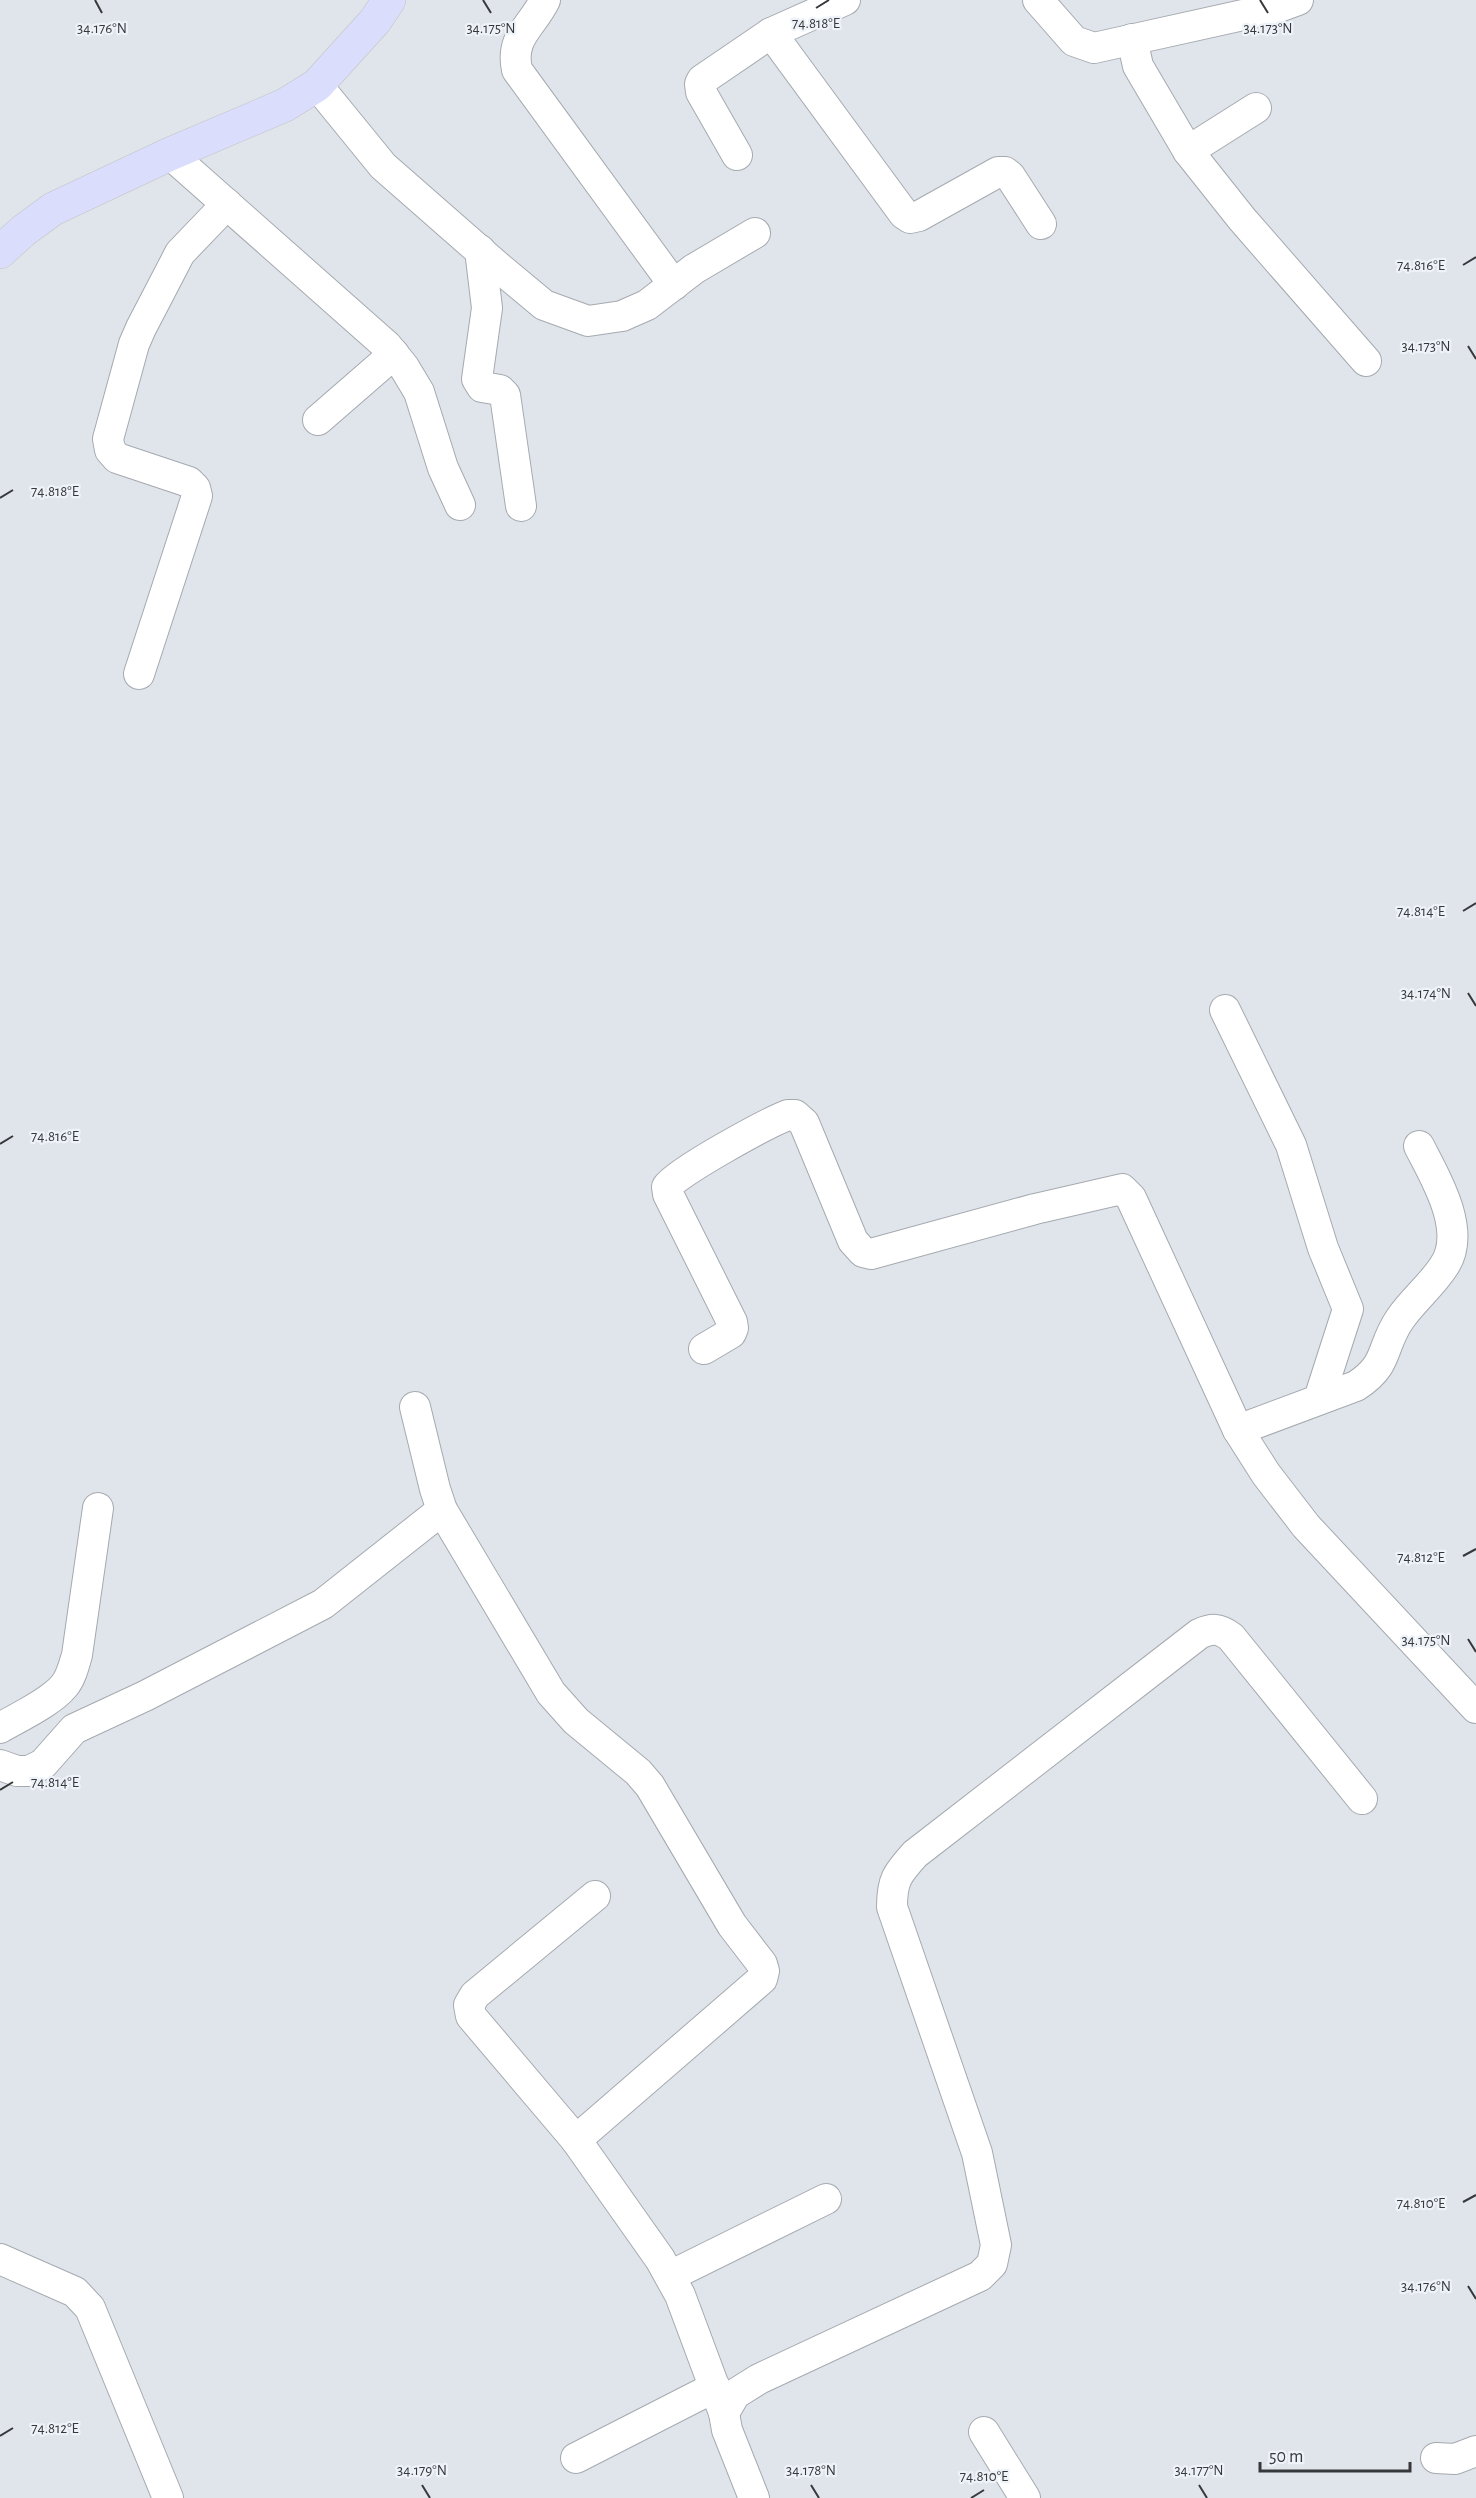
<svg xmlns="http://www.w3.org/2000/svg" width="1476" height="2498" font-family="'Alegreya Sans',sans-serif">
	<rect width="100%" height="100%" fill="#e0e5eb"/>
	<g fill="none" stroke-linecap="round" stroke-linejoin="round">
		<defs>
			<g id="minor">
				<path d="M545 0C531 28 510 37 517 70L674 285"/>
				<path d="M1038 0 1074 41 1094 48 1279 7 1298 0"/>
				<path d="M771 33 904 214 910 218 919 216 998 172H1005L1010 176 1041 224"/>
				<path d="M1132 39 1138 66 1188 151 1242 219 1366 361"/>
				<path d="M317 85 383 166 496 265 544 305 588 321 622 316 647 305 694 269 755 233"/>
				<path d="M1188 151 1256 108"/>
				<path d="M170 154 387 346 404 367 419 392 443 468 460 505"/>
				<path d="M737 155 701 92 700 84 702 80 771 33 845 0"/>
				<path d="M480 250 487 308 477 379 482 387 500 390 505 395 521 506"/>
				<path d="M318 420 394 354"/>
				<path d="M139 674 197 496 195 488 189 482 117 458 110 450 108 439 134 344 141 328 180 253 227 204"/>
				<path d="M1225 1010 1291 1145 1323 1248 1348 1309 1319 1399"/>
				<path d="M704 1349 731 1333 733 1328 732 1322 668 1194 667 1187C677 1172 767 1123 788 1115H795L804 1123 853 1241 863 1252 871 1254 1035 1209 1122 1189 1131 1198 1238 1430 1266 1474 1306 1526 1476 1708"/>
				<path d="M415 1407 435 1489 442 1510 551 1693 576 1721 638 1772 650 1786 732 1925 762 1964 764 1971 762 1979 576 2140"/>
				<path d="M1238 1430 1356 1386C1390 1364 1380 1348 1400 1319 1413 1300 1432 1285 1444 1266 1468 1231 1435 1177 1419 1146"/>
				<path d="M0 1728C19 1717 51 1702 64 1686 71 1678 74 1665 77 1655L98 1508"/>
				<path d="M0 1765 17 1771H29L43 1764 74 1729 145 1696 323 1604 442 1510"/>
				<path d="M595 1896 475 1995 469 2005 471 2016 576 2140 660 2259 680 2295 724 2413"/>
				<path d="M0 2259 75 2292 90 2308 168 2498"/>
				<path d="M670 2276 826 2199"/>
				<path d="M984 2432 1025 2498"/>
				<path d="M576 2458 715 2387"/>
				<path d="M1436 2458 1455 2459 1476 2451"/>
				<path d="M754 2498 727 2430 724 2413 735 2394 759 2379 980 2276 992 2264 996 2245 977 2153 892 1907C892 1880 897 1874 915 1854L1199 1634C1212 1628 1219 1628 1231 1637L1362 1799"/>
			</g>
			<path id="major" d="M0 252 23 231 53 209 170 154 285 105 317 85 375 21 389 0"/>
		</defs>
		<use href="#minor" stroke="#a5aab0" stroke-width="32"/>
		<use href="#major" stroke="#c3c3c4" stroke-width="34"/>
		<use href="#minor" stroke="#fff" stroke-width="30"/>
		<use href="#major" stroke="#daddfb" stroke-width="33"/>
	</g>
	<path fill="none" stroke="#36383b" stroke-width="2" d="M95 0 102 13M483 0 491 13M1260 0 1268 13M816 8 829 0M1463 265 1476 257M1468 346 1476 359M0 498 13 490M1463 911 1476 903M1468 993 1476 1006M0 1144 13 1136M1463 1556 1476 1549M1468 1639 1476 1652M0 1790 13 1782M1463 2202 1476 2195M1468 2286 1476 2299M0 2436 13 2428M422 2485 430 2498M811 2485 819 2498M1199 2485 1207 2498M971 2498 984 2490"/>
	<g font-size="15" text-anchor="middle" fill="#36383b" stroke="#edf3f8" stroke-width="4.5" stroke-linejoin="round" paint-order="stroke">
		<text x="816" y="28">74.818°E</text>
		<text x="491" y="33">34.175°N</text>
		<text x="102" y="33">34.176°N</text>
		<text x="1268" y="33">34.173°N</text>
		<text x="1421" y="270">74.816°E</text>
		<text x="1426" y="351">34.173°N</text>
		<text x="55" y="496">74.818°E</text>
		<text x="1421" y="916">74.814°E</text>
		<text x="1426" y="998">34.174°N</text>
		<text x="55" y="1141">74.816°E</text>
		<text x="1421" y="1562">74.812°E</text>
		<text x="1426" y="1645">34.175°N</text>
		<text x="55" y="1787">74.814°E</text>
		<text x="1421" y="2208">74.810°E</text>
		<text x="1426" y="2291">34.176°N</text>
		<text x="55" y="2433">74.812°E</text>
		<text x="422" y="2475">34.179°N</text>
		<text x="811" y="2475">34.178°N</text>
		<text x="1199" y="2475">34.177°N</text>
		<text x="984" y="2481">74.810°E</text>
	</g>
	<path d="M1260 2462v9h150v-9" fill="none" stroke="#36383b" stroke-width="3"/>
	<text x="1269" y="2462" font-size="18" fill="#36383b" stroke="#edf3f8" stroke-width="4.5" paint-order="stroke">50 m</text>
</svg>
